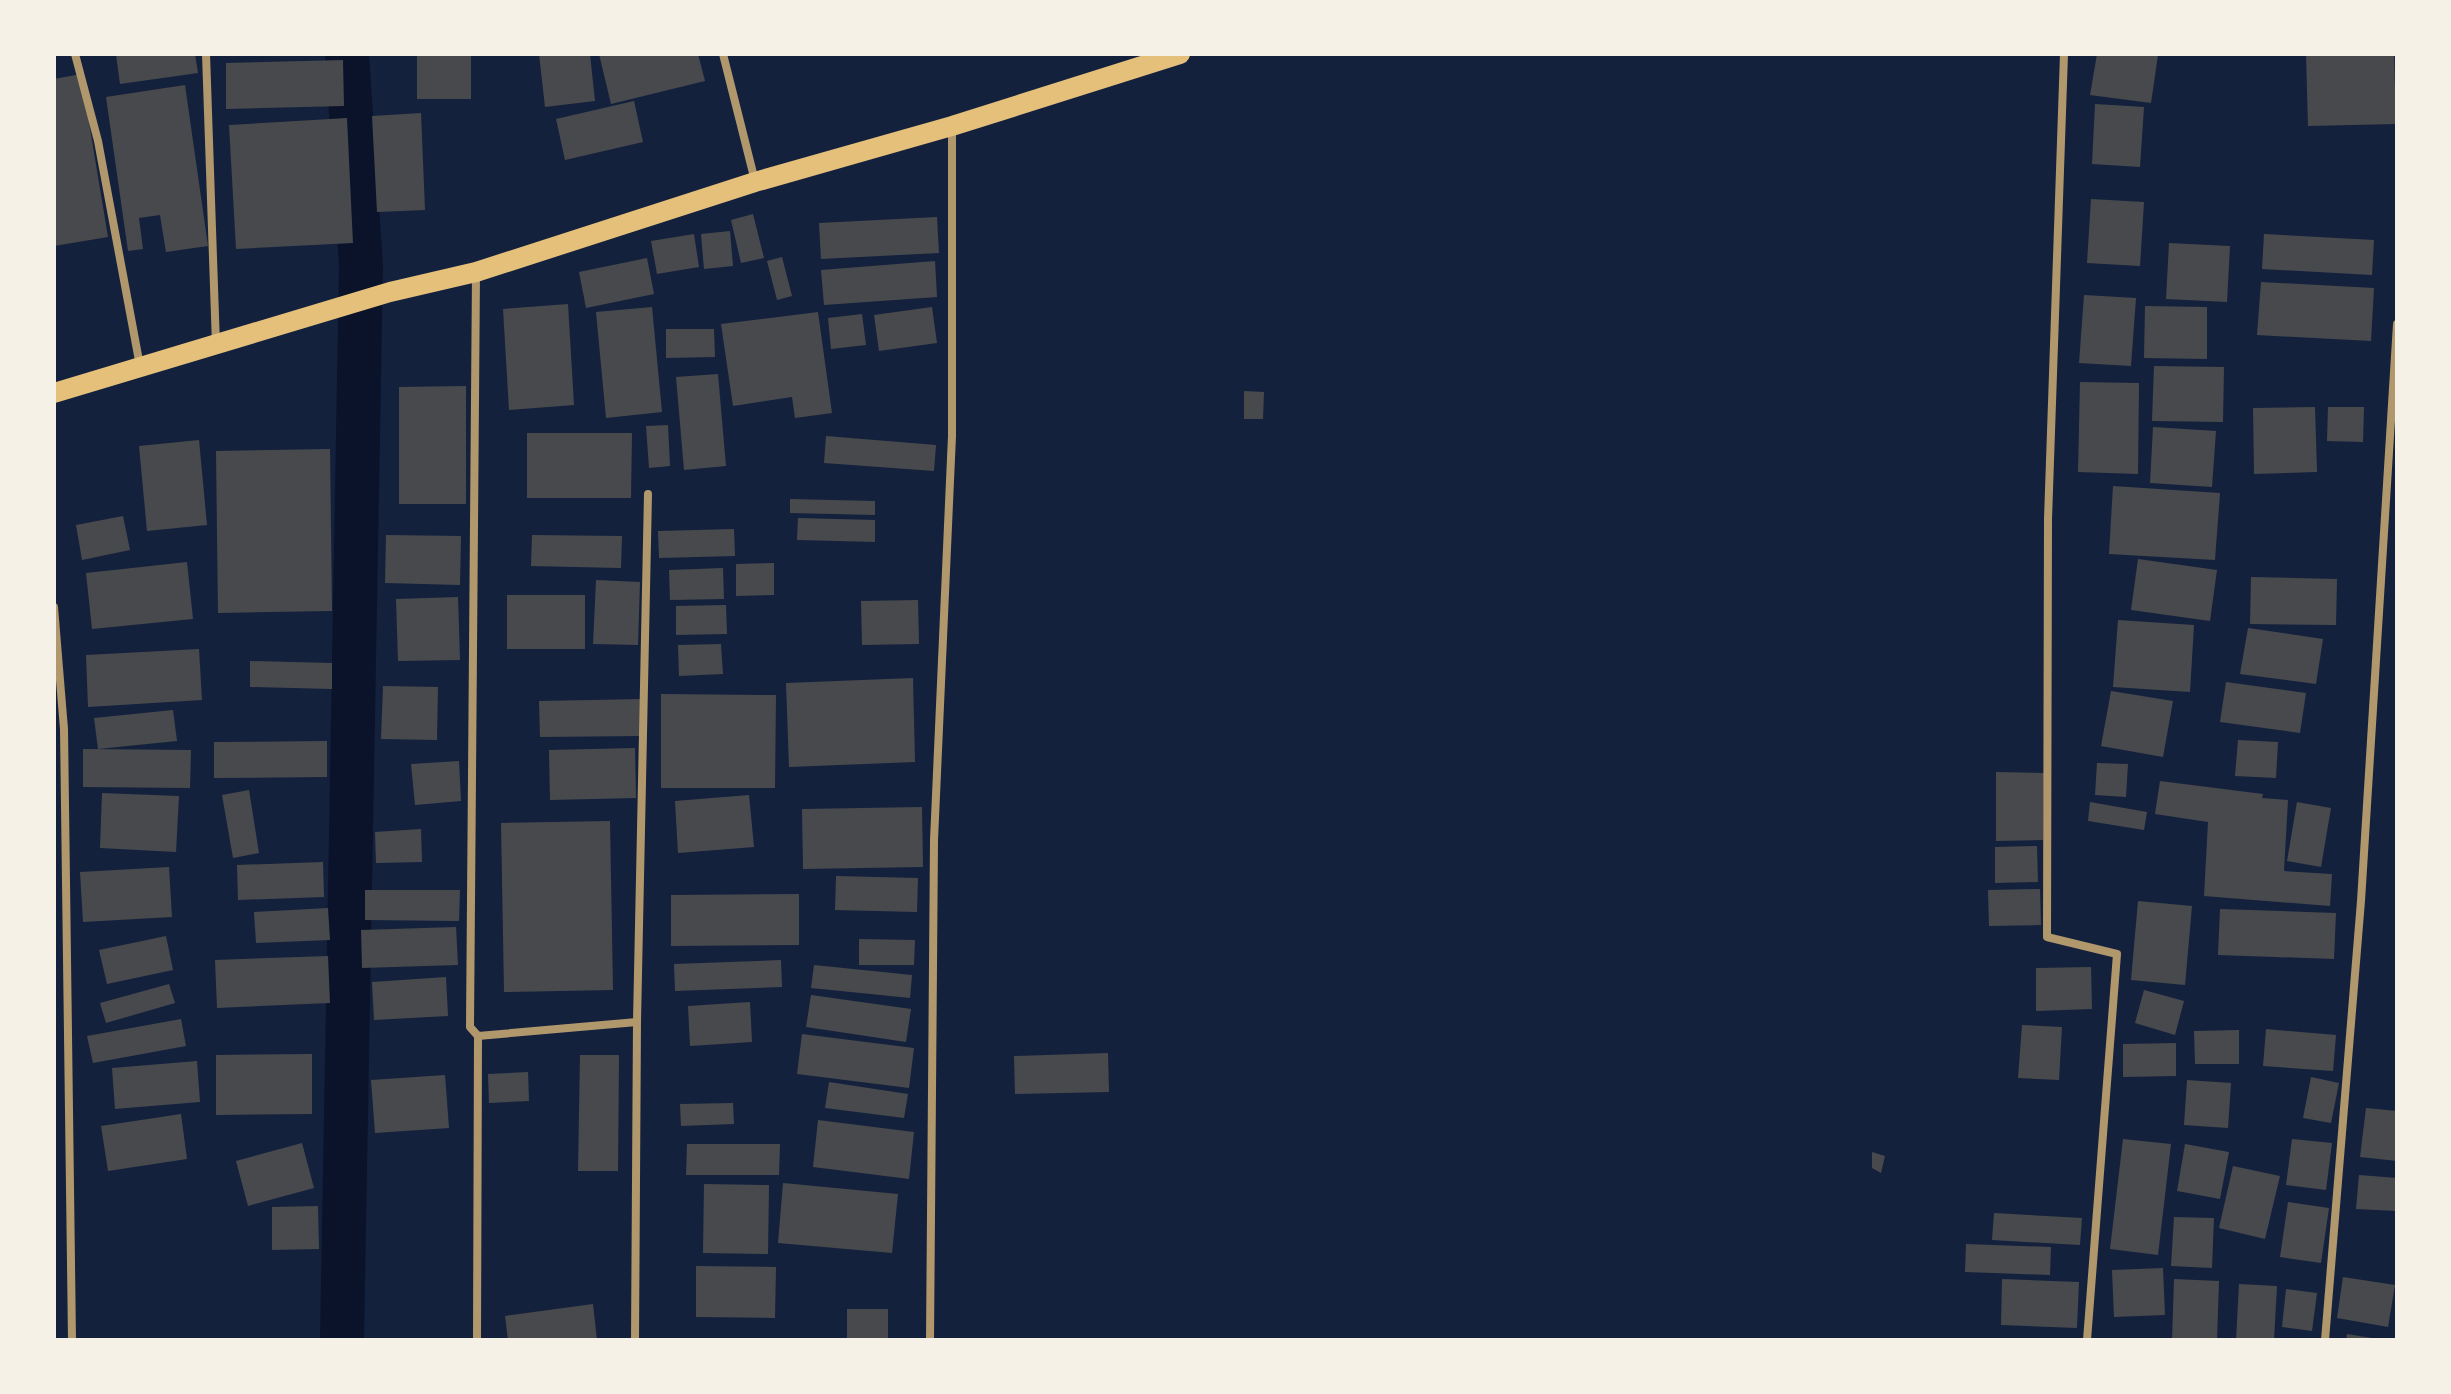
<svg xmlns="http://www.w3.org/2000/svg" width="2451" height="1394" font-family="'Alegreya Sans',sans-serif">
	<rect width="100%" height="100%" fill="#14213d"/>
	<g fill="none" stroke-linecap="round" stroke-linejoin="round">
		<path stroke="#0b132b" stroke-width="44" d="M342 1340 361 266 347 54"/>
	</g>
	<g fill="#48494c">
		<path d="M116 54H195L198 73 120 84Z"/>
		<rect x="417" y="54" width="54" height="45"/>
		<path d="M539 54H590L595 101 545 107Z"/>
		<path d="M599 54H698L705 81 611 104Z"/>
		<path d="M2097 54 2158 55 2151 103 2090 95Z"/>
		<path d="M2306 54H2394L2396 124 2308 126Z"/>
		<path d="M343 60 344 106 226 109V63Z"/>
		<path d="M81 74 108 237 54 246V79Z"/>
		<path d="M185 85 208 246 166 252 160 215 139 218 143 249 128 251 106 97Z"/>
		<path d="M634 101 643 142 565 160 556 119Z"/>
		<path d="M2095 104 2144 107 2140 167 2092 164Z"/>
		<path d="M421 113 425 210 377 212 372 116Z"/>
		<path d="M347 118 353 243 236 249 229 125Z"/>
		<path d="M2091 199 2144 202 2140 266 2087 263Z"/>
		<path d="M753 214 764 258 741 263 731 220Z"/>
		<path d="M937 217 939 253 821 259 819 223Z"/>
		<path d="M730 231 733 266 704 269 701 234Z"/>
		<path d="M694 234 699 267 657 274 651 241Z"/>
		<path d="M2264 234 2374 240 2372 275 2262 269Z"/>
		<path d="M2169 243 2230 246 2227 302 2166 299Z"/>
		<path d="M782 257 792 296 777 300 767 261Z"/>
		<path d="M647 258 654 294 586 308 579 272Z"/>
		<path d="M935 261 937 297 824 305 821 270Z"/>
		<path d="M2261 282 2374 288 2371 341 2257 335Z"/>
		<path d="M2084 295 2136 298 2131 366 2079 363Z"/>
		<path d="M568 304 574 405 509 410 503 309Z"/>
		<path d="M2145 306 2207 307V359L2144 358Z"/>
		<path d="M652 307 662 412 606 418 596 312Z"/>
		<path d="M932 307 937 343 879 351 874 315Z"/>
		<path d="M818 312 832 413 795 418 792 397 733 406 721 324Z"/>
		<path d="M862 314 866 345 831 349 828 318Z"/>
		<path d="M666 329H714L715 357 666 358Z"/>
		<path d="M2154 366 2224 367 2223 422 2152 421Z"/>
		<path d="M718 374 726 466 684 470 676 377Z"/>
		<path d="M2080 382 2139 383 2138 474 2078 472Z"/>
		<path d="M466 386V504H399V387Z"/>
		<path d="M1244 391 1264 392 1263 419H1244Z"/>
		<path d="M2315 407 2317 472 2254 474 2253 408Z"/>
		<path d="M2328 407H2364L2363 442 2327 441Z"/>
		<path d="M668 425 670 466 649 468 646 426Z"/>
		<path d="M2153 427 2216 431 2212 487 2150 483Z"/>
		<path d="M527 433H632L631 498H527Z"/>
		<path d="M826 436 936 445 934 471 824 463Z"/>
		<path d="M199 440 207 525 147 531 139 446Z"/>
		<path d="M330 449 332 611 218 613 216 451Z"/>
		<path d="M2113 486 2220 493 2215 560 2109 554Z"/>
		<path d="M790 499 875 501V515L790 513Z"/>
		<path d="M123 516 130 550 82 560 76 525Z"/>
		<path d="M798 518 875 520V542L797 540Z"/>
		<path d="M734 529 735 556 659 558 658 531Z"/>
		<path d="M386 535 461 536 460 585 385 583Z"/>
		<path d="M532 535 622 536 621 568 531 566Z"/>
		<path d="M2138 559 2217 570 2210 621 2131 610Z"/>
		<path d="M187 562 193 619 92 629 86 573Z"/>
		<path d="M774 563V595L736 596V564Z"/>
		<path d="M723 568 724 599 670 600 669 570Z"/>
		<path d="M2251 577 2337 579 2336 625 2250 624Z"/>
		<path d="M596 580 640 582 638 645 593 644Z"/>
		<rect x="507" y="595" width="78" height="54"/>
		<path d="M458 597 460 660 398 661 396 599Z"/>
		<path d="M918 600 919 644 862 645 861 601Z"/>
		<path d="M726 605 727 634 676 635V606Z"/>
		<path d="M2118 620 2194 625 2190 692 2113 687Z"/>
		<path d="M2248 628 2323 639 2316 684 2240 674Z"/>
		<path d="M721 644 723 674 679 676 678 645Z"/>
		<path d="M199 649 202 700 88 707 86 655Z"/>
		<path d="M250 661 332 663V689L250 687Z"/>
		<path d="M913 678 915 762 789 767 786 683Z"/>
		<path d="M2226 682 2306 693 2300 733 2220 722Z"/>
		<path d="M383 686 438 687 437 740 381 739Z"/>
		<path d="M2111 691 2173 701 2163 757 2101 746Z"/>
		<path d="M661 694 776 695 775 788H661Z"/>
		<path d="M642 699V736L540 737 539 701Z"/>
		<path d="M173 710 177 741 98 749 94 718Z"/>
		<path d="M2238 740 2278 742 2276 778 2235 776Z"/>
		<path d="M327 741V777L214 778V742Z"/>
		<path d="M635 748 636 798 550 800 549 750Z"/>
		<path d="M83 749 191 750 190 788 83 787Z"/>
		<path d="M459 761 461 801 415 805 411 764Z"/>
		<path d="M2097 763 2128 764 2126 797 2095 795Z"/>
		<path d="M1996 772 2044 773 2043 840 1996 841Z"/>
		<path d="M2160 781 2263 794 2262 798 2288 800 2284 871 2332 874 2330 906 2204 896 2208 822 2155 814Z"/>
		<path d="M249 790 259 853 233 858 222 795Z"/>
		<path d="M102 793 179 796 176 852 100 848Z"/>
		<path d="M749 795 754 847 678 853 675 801Z"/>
		<path d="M2090 802 2147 812 2144 830 2088 821Z"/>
		<path d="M2297 802 2331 808 2321 867 2287 861Z"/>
		<path d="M922 807 923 867 803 869 802 809Z"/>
		<path d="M610 821 613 990 504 992 501 823Z"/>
		<path d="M421 829 422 862 376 863 375 832Z"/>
		<path d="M2037 846 2038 882 1995 883V847Z"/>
		<path d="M323 862 324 897 238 900 237 865Z"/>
		<path d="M169 867 172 917 83 922 80 872Z"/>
		<path d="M836 876 918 878 917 912 835 910Z"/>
		<path d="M2040 889 2041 925 1989 926 1988 890Z"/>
		<path d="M365 890H460L459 921 365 920Z"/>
		<path d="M799 894V945L671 946V895Z"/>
		<path d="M2138 901 2192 906 2185 985 2131 980Z"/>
		<path d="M328 908 330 940 256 943 254 912Z"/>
		<path d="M2220 909 2336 913 2334 959 2218 955Z"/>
		<path d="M456 927 458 965 362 968 361 930Z"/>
		<path d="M166 936 173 970 107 984 99 950Z"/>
		<path d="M859 939 915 940 914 965H859Z"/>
		<path d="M328 956 330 1003 217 1008 215 960Z"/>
		<path d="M781 960 782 987 675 991 674 964Z"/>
		<path d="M814 965 912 975 910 998 811 988Z"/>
		<path d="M2091 967 2092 1009 2036 1011V968Z"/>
		<path d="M446 977 448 1016 374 1020 372 982Z"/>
		<path d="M169 984 175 1003 106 1023 100 1003Z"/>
		<path d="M2144 990 2184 1001 2175 1035 2135 1023Z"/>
		<path d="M811 995 911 1009 906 1042 806 1027Z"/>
		<path d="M750 1002 752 1042 690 1046 688 1006Z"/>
		<path d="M181 1019 186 1046 93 1063 87 1036Z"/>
		<path d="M2022 1025 2062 1027 2059 1080 2018 1078Z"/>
		<path d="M2266 1029 2336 1035 2333 1071 2263 1066Z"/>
		<path d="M2239 1030V1064H2195L2194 1031Z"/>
		<path d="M802 1034 914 1048 909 1088 797 1074Z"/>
		<path d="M2176 1043V1076L2123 1077V1044Z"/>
		<path d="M1108 1053 1109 1092 1015 1094 1014 1056Z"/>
		<path d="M312 1054V1114L216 1115V1055Z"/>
		<path d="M580 1055H619L618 1171H578Z"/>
		<path d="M197 1061 200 1102 115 1109 112 1068Z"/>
		<path d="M528 1072 529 1101 489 1103 488 1074Z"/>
		<path d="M445 1075 449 1128 375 1133 371 1080Z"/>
		<path d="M2311 1077 2339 1083 2331 1123 2303 1118Z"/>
		<path d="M2187 1080 2231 1083 2228 1128 2184 1125Z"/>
		<path d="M829 1082 908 1094 904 1118 825 1108Z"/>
		<path d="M733 1103 734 1124 681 1126 680 1104Z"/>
		<path d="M2366 1108 2397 1111V1161L2360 1157Z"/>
		<path d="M181 1114 187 1159 108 1171 101 1126Z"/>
		<path d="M818 1120 914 1132 909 1179 813 1167Z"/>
		<path d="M2123 1139 2171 1144 2158 1255 2110 1249Z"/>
		<path d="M2292 1139 2332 1143 2326 1190 2286 1185Z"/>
		<path d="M302 1143 314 1188 248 1206 236 1161Z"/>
		<path d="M687 1144H780L779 1175H686Z"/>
		<path d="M2185 1144 2229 1152 2220 1199 2177 1191Z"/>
		<path d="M1872 1152 1885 1156 1881 1173 1872 1168Z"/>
		<path d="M2233 1166 2280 1176 2265 1239 2219 1228Z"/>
		<path d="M2359 1175 2397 1178V1211L2356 1209Z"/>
		<path d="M783 1183 898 1194 892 1253 778 1243Z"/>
		<path d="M704 1184 769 1185 768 1254 703 1253Z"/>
		<path d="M2288 1202 2329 1208 2321 1263 2280 1257Z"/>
		<path d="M318 1206 319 1249 272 1250V1207Z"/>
		<path d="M1994 1213 2082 1218 2080 1245 1992 1240Z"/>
		<path d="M2174 1217 2214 1218 2212 1268 2171 1266Z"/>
		<path d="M1966 1244 2051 1247 2050 1275 1965 1272Z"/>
		<path d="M696 1266 776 1267 775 1318 696 1317Z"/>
		<path d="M2163 1268 2165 1315 2114 1317 2112 1270Z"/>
		<path d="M2343 1277 2395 1285 2388 1327 2337 1318Z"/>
		<path d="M2002 1279 2079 1282 2077 1328 2001 1325Z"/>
		<path d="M2174 1279 2219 1281 2217 1340H2172Z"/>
		<path d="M2239 1284 2277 1286 2274 1340H2236Z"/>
		<path d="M2286 1289 2317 1293 2312 1331 2282 1327Z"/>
		<path d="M593 1304 597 1340H508L505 1316Z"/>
		<path d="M847 1309H888V1338L847 1339Z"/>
		<path d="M2347 1334 2372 1338V1340H2346Z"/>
	</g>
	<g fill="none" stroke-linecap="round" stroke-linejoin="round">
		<g stroke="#b1986c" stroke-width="8">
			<path d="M75 54 98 141 140 366"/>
			<path d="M206 54 216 345"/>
			<path d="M723 54 755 181"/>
			<path d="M2064 54 2048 519 2047 937 2117 954 2087 1340"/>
			<path d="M476 273 470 1027 478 1036 637 1022"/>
			<path d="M54 607 64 729 72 1340"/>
			<path d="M477 1340 478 1036"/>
			<path d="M635 1340 637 1022 648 494"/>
			<path d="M930 1340 934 840 952 436V126"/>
			<path d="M2325 1340 2361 901 2397 324"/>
		</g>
		<path stroke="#e5c07b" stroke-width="20" d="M54 393 390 292 476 272 755 182 952 126 1180 54"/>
	</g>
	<rect width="2451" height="1394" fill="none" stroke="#f6f1e7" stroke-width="112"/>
</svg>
